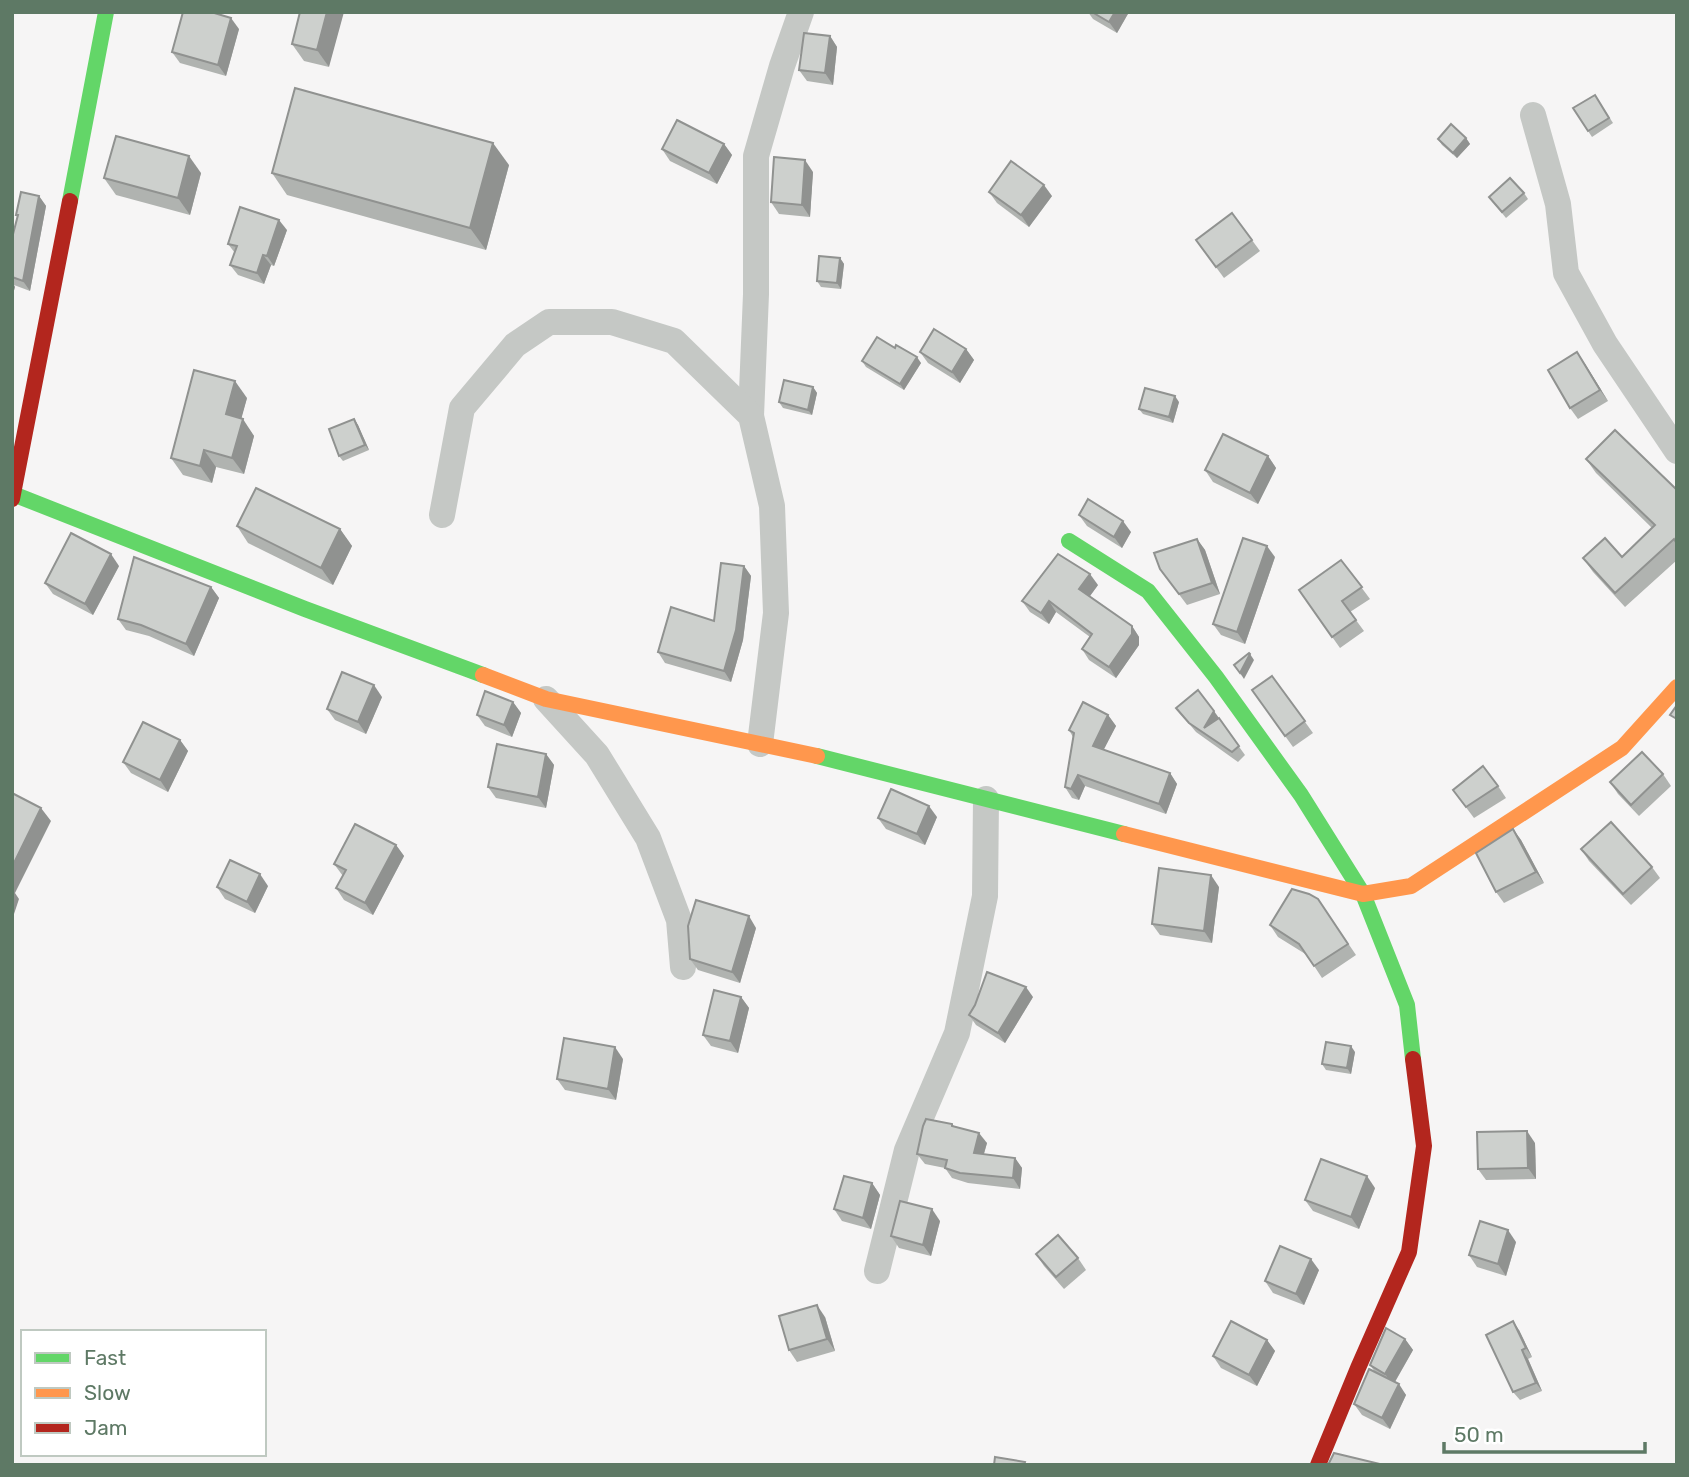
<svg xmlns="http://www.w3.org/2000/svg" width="1689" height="1477" font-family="Rubik,sans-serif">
	<rect width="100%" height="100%" fill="#f6f5f5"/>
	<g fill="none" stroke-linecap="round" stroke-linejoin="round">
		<g stroke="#c5c8c5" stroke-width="26">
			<path d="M1533 115 1558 204 1566 273 1605 344 1677 451"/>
			<path d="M751 416 756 294V156L782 66 801 12"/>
			<path d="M442 515 462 408 515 345 549 322H612L674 341 751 416 772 506 776 613 760 744"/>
			<path d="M546 699 597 755 648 838 679 920 683 967"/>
			<path d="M877 1271 907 1150 957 1033 985 896 986 799"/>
		</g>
		<g stroke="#63d668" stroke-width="16">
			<path d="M70 201 106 12"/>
			<path d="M13 494 305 609 483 675"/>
			<path d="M1069 541 1148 591 1216 677 1301 795 1363 894 1407 1005 1413 1059"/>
			<path d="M817 756 1124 834"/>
		</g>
		<g stroke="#ff974d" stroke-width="16">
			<path d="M483 675 546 699 817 756"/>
			<path d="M1124 834 1363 894 1411 886 1622 748 1677 687"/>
		</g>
		<g stroke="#b3261e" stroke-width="16">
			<path d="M12 499 70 201"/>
			<path d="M1318 1465 1358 1368 1409 1252 1424 1146 1413 1059"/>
		</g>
	</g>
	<g fill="#b0b3b0">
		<path d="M300 12 329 67 304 61 292 44Z"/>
		<path d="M1088 12H1129L1117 33 1093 19Z"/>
		<path d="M239 29 226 76 180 63 172 52Z"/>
		<path d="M830 36 837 47 833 85 807 81 799 70Z"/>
		<path d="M1595 95 1613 123 1592 137 1573 108Z"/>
		<path d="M1466 138 1470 144 1457 158 1442 145 1438 139Z"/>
		<path d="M724 144 732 155 717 184 670 161 662 149Z"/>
		<path d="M509 165 486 250 287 195 272 173Z"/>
		<path d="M813 172 810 217 779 214 771 202Z"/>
		<path d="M201 173 190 215 116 195 104 178Z"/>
		<path d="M989 192 1052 196 1029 227 997 203Z"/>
		<path d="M1524 193 1528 199 1506 218 1489 197Z"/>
		<path d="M39 196 46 206 30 291 14 285 15 287 12 297V238L17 217 16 215Z"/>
		<path d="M1232 213 1260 251 1224 278 1196 240Z"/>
		<path d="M287 230 274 266 271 265 264 284 238 275 230 265 235 253 228 244Z"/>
		<path d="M840 258 844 264 841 289 821 287 817 281Z"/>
		<path d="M895 348 921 363 904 390 866 367 862 361Z"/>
		<path d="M966 349 974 360 960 383 928 363 920 352Z"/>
		<path d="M1585 364 1608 401 1578 419 1570 408Z"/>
		<path d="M813 387 817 393 812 415 783 408 779 402Z"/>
		<path d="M247 398 241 418 254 436 244 474 216 467 212 483 183 475 171 458Z"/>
		<path d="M1179 402 1173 423 1143 414 1139 409Z"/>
		<path d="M354 419 358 425 369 450 343 461 339 456Z"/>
		<path d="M1268 456 1276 468 1258 504 1213 482 1205 470Z"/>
		<path d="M1586 459 1677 490V560L1625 607 1593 572 1583 558 1622 557 1652 528 1596 473Z"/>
		<path d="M1079 515 1131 532 1122 548 1087 526Z"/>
		<path d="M237 526 340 529 352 546 333 585 248 543Z"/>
		<path d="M1197 539 1205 550 1220 594 1187 605 1160 569Z"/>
		<path d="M1275 557 1245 644 1221 635 1213 624Z"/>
		<path d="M1341 560 1370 599 1350 612 1364 631 1340 648 1299 590Z"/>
		<path d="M119 566 93 615 53 594 45 583Z"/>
		<path d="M744 566 751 576 743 640 731 682 665 663 658 652 714 621Z"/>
		<path d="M1098 585 1090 596 1132 626 1139 637V645L1116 678 1089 660 1082 649 1090 637 1056 612 1049 624 1030 612 1022 601Z"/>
		<path d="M211 587 219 598 194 656 149 636 126 630 118 619Z"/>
		<path d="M1272 676 1313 733 1293 747 1252 690Z"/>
		<path d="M1198 690 1245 755 1238 762 1196 732 1176 708Z"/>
		<path d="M382 697 366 734 335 720 327 709Z"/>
		<path d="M513 702 521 713 512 737 485 726 477 715Z"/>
		<path d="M1108 715 1116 726 1103 750 1170 773 1177 784 1166 814 1085 786 1079 800 1072 798 1065 787 1073 737 1069 730Z"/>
		<path d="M180 740 188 751 168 792 131 773 123 762Z"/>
		<path d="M546 754 554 765 546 808 496 798 488 787Z"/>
		<path d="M1663 774 1671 786 1639 816 1618 794 1610 782Z"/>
		<path d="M1498 786 1506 798 1474 818 1453 790Z"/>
		<path d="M937 817 925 845 886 829 878 818Z"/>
		<path d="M1513 829 1521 840 1544 883 1504 903 1496 892Z"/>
		<path d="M396 845 404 856 373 915 344 900 336 888 343 876 334 864Z"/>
		<path d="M1581 849 1652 867 1660 878 1631 905 1589 861Z"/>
		<path d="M268 886 255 913 225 899 217 887Z"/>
		<path d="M1219 887 1212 943 1160 935 1152 924Z"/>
		<path d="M1318 899 1356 955 1322 978 1307 955 1278 937 1270 925Z"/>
		<path d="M756 928 740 983 698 970 690 959Z"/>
		<path d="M741 997 749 1008 738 1053 711 1046 703 1035Z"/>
		<path d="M1033 997 1005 1043 976 1025 969 1015Z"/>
		<path d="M1355 1052 1351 1074 1326 1070 1322 1064Z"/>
		<path d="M623 1059 616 1100 565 1090 557 1079Z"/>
		<path d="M952 1124 954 1126 987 1143 984 1154 1015 1158 1022 1168 1020 1189 968 1183 952 1178 945 1168 925 1164 917 1154Z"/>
		<path d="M1535 1143 1536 1179 1486 1180 1478 1169Z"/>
		<path d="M872 1183 880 1195 871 1229 842 1221 834 1209Z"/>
		<path d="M1375 1188 1359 1229 1313 1211 1305 1200Z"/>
		<path d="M940 1221 931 1256 899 1248 891 1236Z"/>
		<path d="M1516 1242 1506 1276 1477 1267 1469 1255Z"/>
		<path d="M1036 1254 1078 1258 1086 1270 1064 1289 1044 1266Z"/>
		<path d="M1319 1270 1304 1305 1273 1293 1265 1281Z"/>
		<path d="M825 1317 835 1351 797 1362 789 1350Z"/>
		<path d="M1519 1330 1532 1357 1528 1359 1542 1391 1520 1400 1513 1392Z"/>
		<path d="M1405 1339 1413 1350 1395 1382 1406 1395 1390 1429 1362 1415 1354 1404 1375 1372 1370 1365Z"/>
		<path d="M1267 1340 1275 1351 1257 1386 1221 1368 1213 1356Z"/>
	</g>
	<g fill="#909290">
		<path d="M327 12H344L329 67 317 50Z"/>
		<path d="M1115 12H1129L1117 33 1109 22Z"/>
		<path d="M231 18 239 29 226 76 218 65Z"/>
		<path d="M830 36 837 47 833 85 825 73Z"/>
		<path d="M1466 138 1470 144 1457 158 1453 153Z"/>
		<path d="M493 143 509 165 486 250 470 228Z"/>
		<path d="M724 144 732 155 717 184 709 173Z"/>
		<path d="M189 156 201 173 190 215 178 198Z"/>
		<path d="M805 160 813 172 810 217 802 205Z"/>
		<path d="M1044 185 1052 196 1029 227 1021 215Z"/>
		<path d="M39 196 46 206 30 291 23 281Z"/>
		<path d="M279 220 287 230 274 266 267 256Z"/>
		<path d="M263 255 271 265 264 284 257 273Z"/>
		<path d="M840 258 844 264 841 289 837 283Z"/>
		<path d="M12 282 15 287 12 297Z"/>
		<path d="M966 349 974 360 960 383 952 372Z"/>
		<path d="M1577 352 1585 364 1608 401 1600 390Z"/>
		<path d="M917 357 921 363 904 390 900 384Z"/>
		<path d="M235 381 247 398 238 431 226 414Z"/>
		<path d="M813 387 817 393 812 415 808 410Z"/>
		<path d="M1175 396 1179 402 1173 423 1169 417Z"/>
		<path d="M243 419 254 436 244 474 232 458Z"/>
		<path d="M354 419 358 425 369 450 365 445Z"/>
		<path d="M204 450 216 467 212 483 200 466Z"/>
		<path d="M1268 456 1276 468 1258 504 1250 493Z"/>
		<path d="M1123 521 1131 532 1122 548 1114 537Z"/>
		<path d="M340 529 352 546 333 585 321 568Z"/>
		<path d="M1197 539 1205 550 1220 594 1212 583Z"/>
		<path d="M1267 546 1275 557 1245 644 1237 632Z"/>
		<path d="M111 554 119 566 93 615 85 604Z"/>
		<path d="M744 566 751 576 743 640 731 682 724 671Z"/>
		<path d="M1090 574 1098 585 1087 600 1079 589Z"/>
		<path d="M211 587 219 598 194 656 186 644Z"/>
		<path d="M1049 601 1056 612 1049 624 1041 613Z"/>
		<path d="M1132 626 1139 637V645L1116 678 1109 667Z"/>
		<path d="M1250 654 1254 660 1244 679 1240 673Z"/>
		<path d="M374 685 382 697 366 734 358 722Z"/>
		<path d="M513 702 521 713 512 737 504 725Z"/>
		<path d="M1214 711 1221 721 1204 728Z"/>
		<path d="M1108 715 1116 726 1100 757 1093 746Z"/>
		<path d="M180 740 188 751 168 792 160 780Z"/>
		<path d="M546 754 554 765 546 808 538 797Z"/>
		<path d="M1170 773 1177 784 1166 814 1159 804Z"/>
		<path d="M1078 775 1085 786 1079 800 1071 789Z"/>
		<path d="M929 806 937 817 925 845 917 834Z"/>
		<path d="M41 808 51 821 15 893 19 899 12 920V867Z"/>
		<path d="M1513 829 1521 840 1544 883 1536 872Z"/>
		<path d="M396 845 404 856 373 915 365 903Z"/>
		<path d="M260 874 268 886 255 913 247 902Z"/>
		<path d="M1211 875 1219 887 1212 943 1204 931Z"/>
		<path d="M749 916 756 928 740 983 732 972Z"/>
		<path d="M1026 987 1033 997 1005 1043 998 1033Z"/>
		<path d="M741 997 749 1008 738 1053 730 1041Z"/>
		<path d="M1351 1046 1355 1052 1351 1074 1347 1068Z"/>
		<path d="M615 1047 623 1059 616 1100 608 1089Z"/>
		<path d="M1527 1131 1535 1143 1536 1179 1528 1168Z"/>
		<path d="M979 1133 987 1143 981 1163 974 1153Z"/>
		<path d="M1015 1158 1022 1168 1020 1189 1013 1178Z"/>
		<path d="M1367 1176 1375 1188 1359 1229 1351 1217Z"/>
		<path d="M872 1183 880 1195 871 1229 863 1218Z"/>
		<path d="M932 1209 940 1221 931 1256 923 1245Z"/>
		<path d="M1508 1230 1516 1242 1506 1276 1498 1264Z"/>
		<path d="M1311 1259 1319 1270 1304 1305 1296 1294Z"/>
		<path d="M817 1305 825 1317 835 1351 827 1339Z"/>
		<path d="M1513 1321 1519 1330 1532 1357 1526 1348Z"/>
		<path d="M1405 1339 1413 1350 1393 1385 1385 1374Z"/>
		<path d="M1267 1340 1275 1351 1257 1386 1249 1375Z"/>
		<path d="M1522 1350 1528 1359 1542 1391 1536 1383Z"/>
		<path d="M1399 1384 1406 1395 1390 1429 1382 1418Z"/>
	</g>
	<g fill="#cdd0cd" stroke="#909290" stroke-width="2">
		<path d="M183 12H211L231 18 218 65 172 52Z"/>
		<path d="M300 12H327L317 50 292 44Z"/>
		<path d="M1092 12H1115L1109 22Z"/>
		<path d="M804 33 830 36 825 73 799 70Z"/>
		<path d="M295 88 493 143 470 228 272 173Z"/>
		<path d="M1595 95 1609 118 1588 131 1573 108Z"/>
		<path d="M677 120 724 144 709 173 662 149Z"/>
		<path d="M1451 124 1466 138 1453 153 1438 139Z"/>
		<path d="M116 136 189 156 178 198 104 178Z"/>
		<path d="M774 157 805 160 802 205 771 202Z"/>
		<path d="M1011 161 1044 185 1021 215 989 192Z"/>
		<path d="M1510 178 1524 193 1502 212 1489 197Z"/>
		<path d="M21 192 39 196 23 281 12 277V238L18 215H16Z"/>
		<path d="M240 207 279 220 267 256 263 255 257 273 230 265 237 246 228 244Z"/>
		<path d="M1232 213 1252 240 1216 267 1196 240Z"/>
		<path d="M819 256 840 258 837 283 817 281Z"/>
		<path d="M934 329 966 349 952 372 920 352Z"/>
		<path d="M877 337 895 348 896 345 917 357 900 384 862 361Z"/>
		<path d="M1577 352 1600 390 1570 408 1548 370Z"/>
		<path d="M194 370 235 381 226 414 243 419 232 458 204 450 200 466 171 458Z"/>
		<path d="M784 380 813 387 808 410 779 402Z"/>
		<path d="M1145 388 1175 396 1169 417 1139 409Z"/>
		<path d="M354 419 365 445 339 456 329 429Z"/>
		<path d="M1615 430 1677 490V544L1674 539 1615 593 1583 558 1605 538 1622 557 1655 525 1586 459Z"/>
		<path d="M1223 434 1268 456 1250 493 1205 470Z"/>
		<path d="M256 488 340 529 321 568 237 526Z"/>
		<path d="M1088 499 1123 521 1114 537 1079 515Z"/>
		<path d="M71 533 111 554 85 604 45 583Z"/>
		<path d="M1243 538 1267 546 1237 632 1213 624Z"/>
		<path d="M1197 539 1212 583 1179 594 1160 569 1154 553Z"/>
		<path d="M1058 554 1090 574 1079 589 1132 626V634L1109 667 1082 649 1092 634 1049 601 1041 613 1022 601Z"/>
		<path d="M134 557 211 587 186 644 141 625 118 619Z"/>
		<path d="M1341 560 1362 587 1342 601 1356 620 1332 637 1299 590Z"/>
		<path d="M721 563 744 566 736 630 724 671 658 652 671 607 714 621Z"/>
		<path d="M1249 653 1250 654 1240 673 1234 665Z"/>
		<path d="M342 672 374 685 358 722 327 709Z"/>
		<path d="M1272 676 1305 721 1285 736 1252 690Z"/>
		<path d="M1198 690 1214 711 1204 728 1219 718 1239 746 1232 752 1189 723 1176 708Z"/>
		<path d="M485 691 513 702 504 725 477 715Z"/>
		<path d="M1083 702 1108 715 1093 746 1170 773 1159 804 1078 775 1071 789 1065 787 1074 733 1069 730Z"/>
		<path d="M1677 705V719L1670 715Z"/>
		<path d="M143 722 180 740 160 780 123 762Z"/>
		<path d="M497 744 546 754 538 797 488 787Z"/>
		<path d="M1642 752 1663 774 1631 805 1610 782Z"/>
		<path d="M1483 766 1498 786 1466 807 1453 790Z"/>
		<path d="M891 789 929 806 917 834 878 818Z"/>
		<path d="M12 793 41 808 12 867Z"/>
		<path d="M1611 822 1652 867 1623 894 1581 849Z"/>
		<path d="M355 824 396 845 365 903 336 888 346 870 334 864Z"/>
		<path d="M1513 829 1536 872 1496 892 1476 853Z"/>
		<path d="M230 860 260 874 247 902 217 887Z"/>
		<path d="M1159 868 1211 875 1204 931 1152 924Z"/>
		<path d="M1292 889 1309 894 1318 899 1348 944 1314 966 1299 944 1270 925Z"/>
		<path d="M696 900 749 916 732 972 690 959 688 926Z"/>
		<path d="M987 972 1026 987 998 1033 969 1015 975 1005Z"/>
		<path d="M714 990 741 997 730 1041 703 1035Z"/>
		<path d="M564 1038 615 1047 608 1089 557 1079Z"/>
		<path d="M1326 1042 1351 1046 1347 1068 1322 1064Z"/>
		<path d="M926 1119 952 1124V1126L979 1133 974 1153 1015 1158 1013 1178 960 1173 945 1168 947 1160 917 1154 923 1126Z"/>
		<path d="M1527 1131 1528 1168 1478 1169 1477 1132Z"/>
		<path d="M1321 1159 1367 1176 1351 1217 1305 1200Z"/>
		<path d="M844 1176 872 1183 863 1218 834 1209Z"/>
		<path d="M900 1201 932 1209 923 1245 891 1236Z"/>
		<path d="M1480 1221 1508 1230 1498 1264 1469 1255Z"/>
		<path d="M1058 1235 1078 1258 1056 1277 1036 1254Z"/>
		<path d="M1280 1246 1311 1259 1296 1294 1265 1281Z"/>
		<path d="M817 1305 827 1339 789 1350 779 1316Z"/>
		<path d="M1231 1321 1267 1340 1249 1375 1213 1356Z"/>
		<path d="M1513 1321 1526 1348 1522 1350 1536 1383 1513 1392 1486 1335Z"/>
		<path d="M1386 1328 1405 1339 1385 1374 1370 1365Z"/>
		<path d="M1369 1369 1399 1384 1382 1418 1354 1404Z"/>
		<path d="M1334 1453 1380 1464V1465H1328Z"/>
		<path d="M995 1457 1025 1462 1024 1465H994Z"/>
	</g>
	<rect width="1689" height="1477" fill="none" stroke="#5e7965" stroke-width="28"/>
	<rect x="21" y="1330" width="245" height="126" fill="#ffffff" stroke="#bfc9c1" stroke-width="2"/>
	<rect x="35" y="1353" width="35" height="10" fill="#63d668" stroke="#bfc9c1" stroke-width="2"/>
	<text x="84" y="1365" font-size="21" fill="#5e7965">Fast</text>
	<rect x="35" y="1388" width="35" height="10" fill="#ff974d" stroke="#bfc9c1" stroke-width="2"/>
	<text x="84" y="1400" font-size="21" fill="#5e7965">Slow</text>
	<rect x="35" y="1423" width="35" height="10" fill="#b3261e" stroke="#bfc9c1" stroke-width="2"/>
	<text x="84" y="1435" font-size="21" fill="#5e7965">Jam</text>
	<path d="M1444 1442v10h201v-10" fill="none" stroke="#5e7965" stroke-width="3.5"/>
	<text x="1454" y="1442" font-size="21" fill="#5e7965" stroke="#ffffff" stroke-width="5" paint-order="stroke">50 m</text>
</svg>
